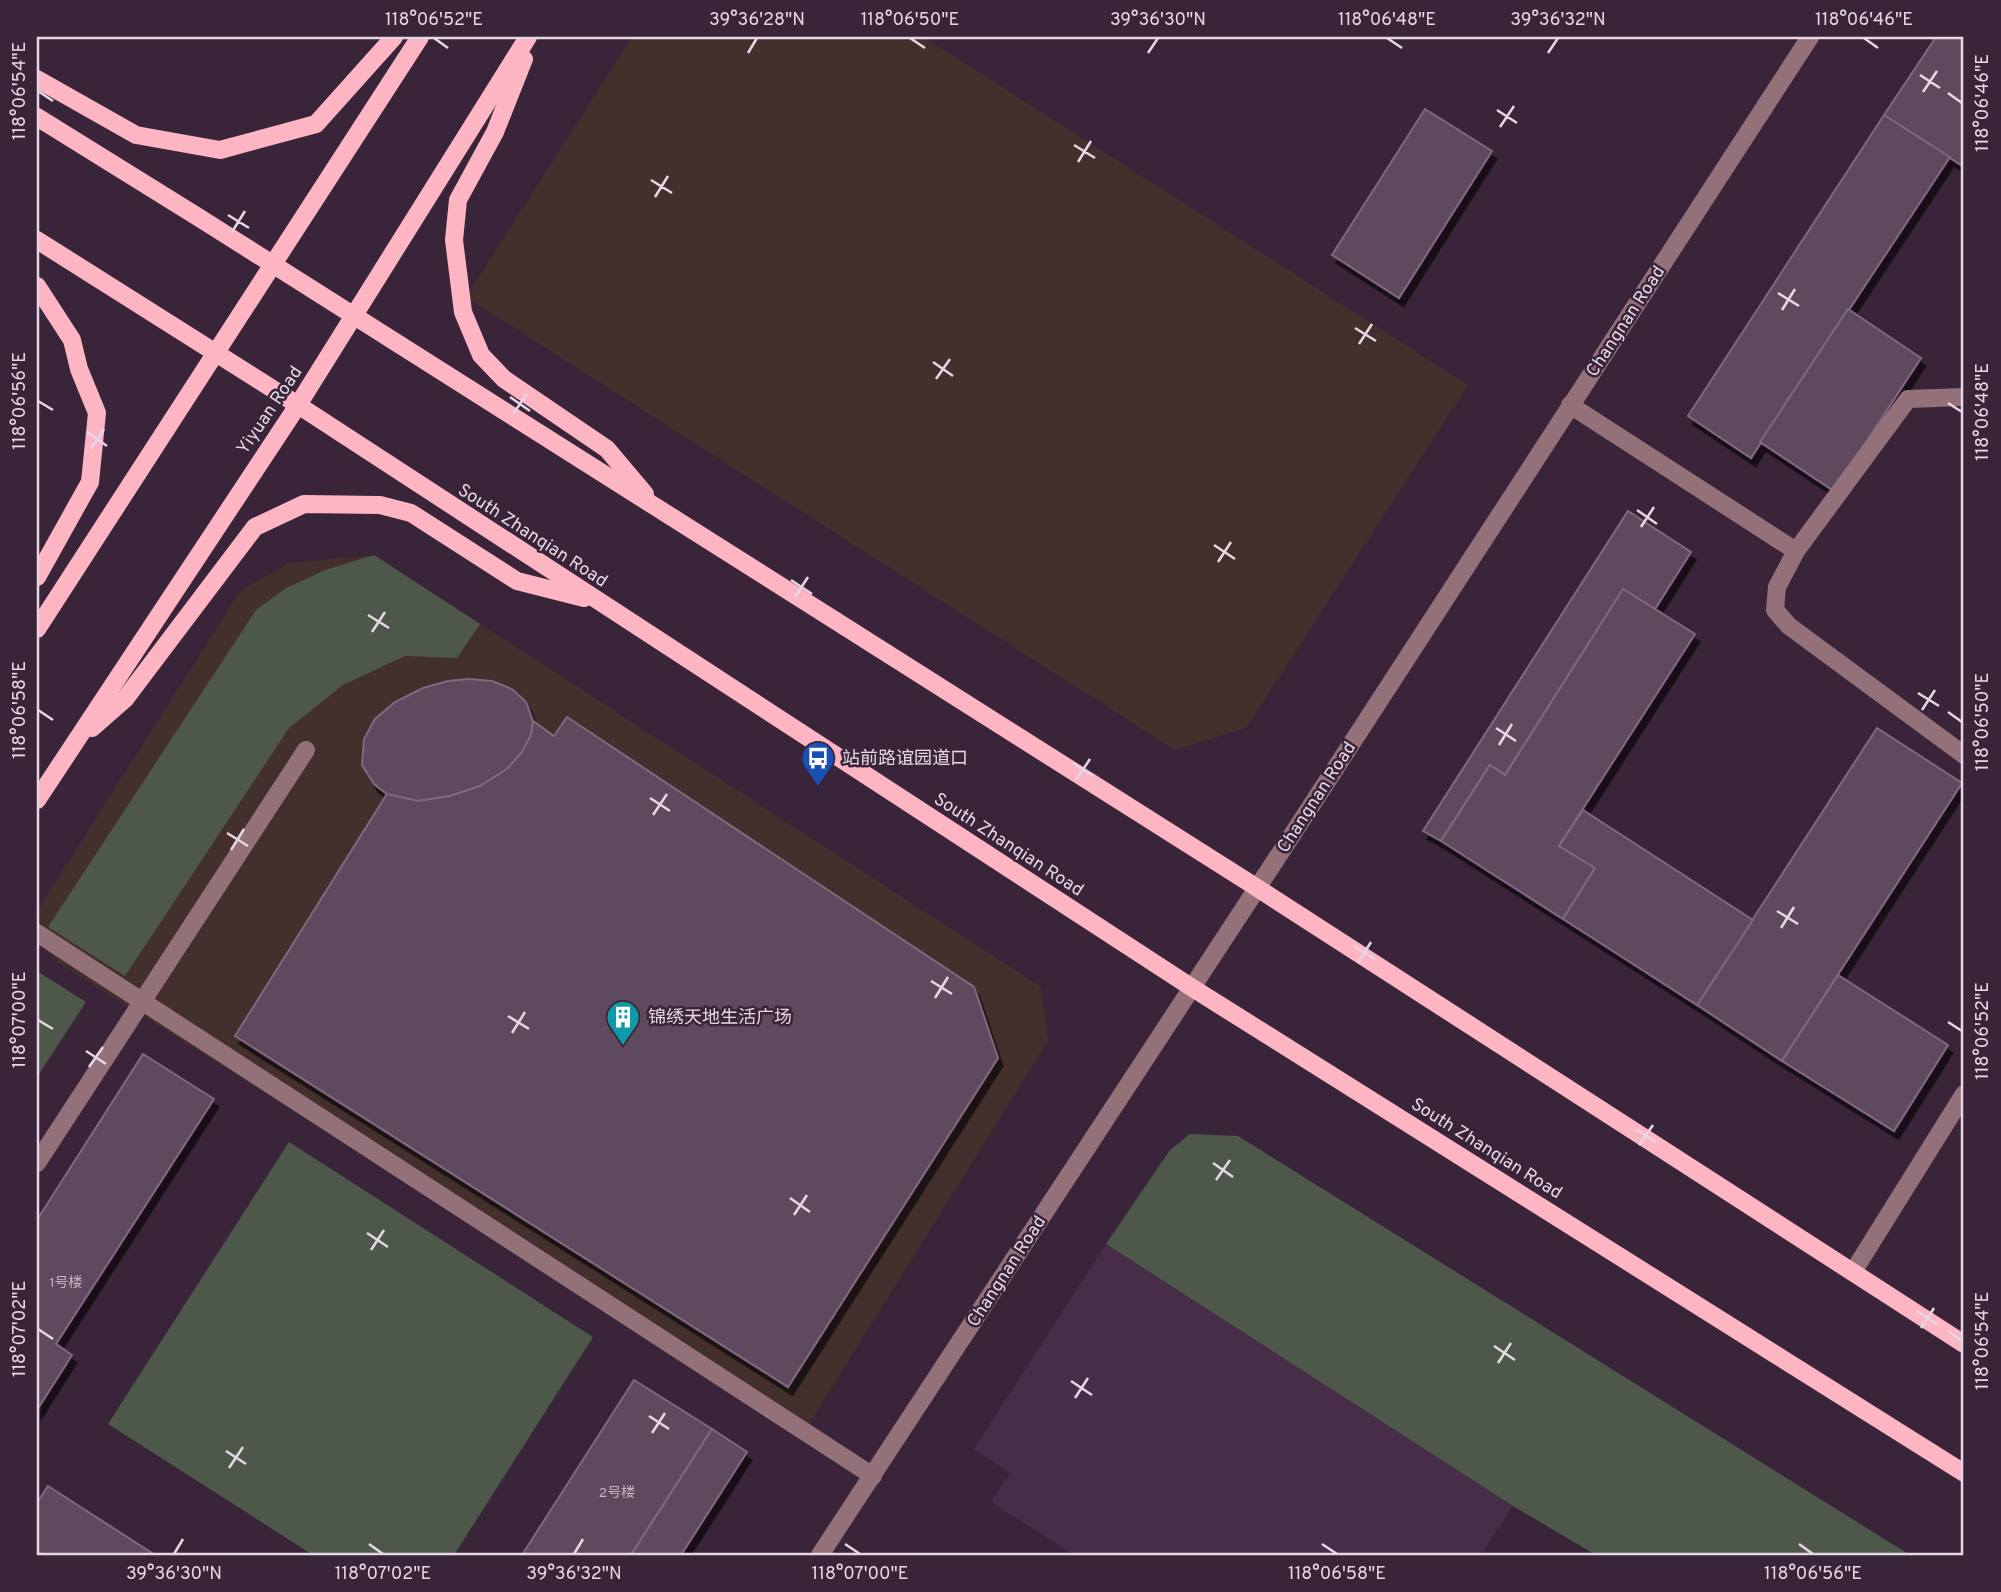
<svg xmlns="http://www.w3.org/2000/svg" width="2001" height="1592" font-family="Overpass,'Noto Sans SC',sans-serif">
	<defs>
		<filter id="shadow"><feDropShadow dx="4.5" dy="8" stdDeviation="0" flood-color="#0009"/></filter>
	</defs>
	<rect width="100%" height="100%" fill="#39243a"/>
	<g fill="#432f2c">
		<path d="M632 37H924L1468 385 1246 728 1175 750 466 297Z"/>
		<path d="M374 555 1041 987 1048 1041 804 1432 59 963 37 939V911L241 590 289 563Z"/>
	</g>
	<path fill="#472d48" d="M1106 1244 1513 1506 1481 1555H1074L991 1502 1010 1473 974 1449Z"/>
	<g fill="#4d584b">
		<path d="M374 555 480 624 457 658 405 656 343 685 289 728 125 976 48 927 256 610 286 588 325 570Z"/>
		<path d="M40 973 86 1002 37 1077V978Z"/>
		<path d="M1190 1134 1238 1136 1910 1555H1596L1513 1506 1106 1244 1170 1150Z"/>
		<path d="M289 1142 593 1337 454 1555H313L108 1424Z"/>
	</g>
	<g fill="#5f485f" stroke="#806880" stroke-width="2" filter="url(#shadow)">
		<path d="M1936 37H1964V160L1961 165 1884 115Z"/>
		<path d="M1425 109 1492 151 1399 298 1332 255Z"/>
		<path d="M1884 115 1950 157 1751 458 1688 416Z"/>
		<path d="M1848 309 1921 358 1834 491 1760 442Z"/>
		<path d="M1628 511 1691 552 1655 609 1623 589 1505 775 1490 765 1441 841 1423 831Z"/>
		<path d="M1623 589 1695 634 1559 846 1595 868 1563 919 1441 841 1490 765 1505 775Z"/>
		<path d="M469 679 492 681 512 689 526 702 533 721 531 735 522 752 507 769 480 786 450 796 418 801 401 799 387 794 374 784 362 765 364 739 375 719 395 702 423 688 448 681Z"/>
		<path d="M567 717 974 987 998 1058 788 1387 235 1036 387 794 418 801 450 796 480 786 507 769 522 752 531 735 533 721 554 736Z"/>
		<path d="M1877 728 1962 783 1782 1061 1697 1005Z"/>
		<path d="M1583 810 1753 920 1697 1005 1563 919 1595 868 1559 846Z"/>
		<path d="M1838 975 1948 1045 1894 1131 1782 1061Z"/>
		<path d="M143 1054 214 1099 56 1344 72 1355 37 1410V1220Z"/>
		<path d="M634 1380 712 1429 631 1555H522Z"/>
		<path d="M712 1429 747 1452 681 1555H631Z"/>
		<path d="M48 1486 155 1555H43L37 1551V1503Z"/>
	</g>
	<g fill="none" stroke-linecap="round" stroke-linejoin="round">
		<g stroke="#947178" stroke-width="18">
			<path d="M1570 405 1796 551 1777 587 1775 610 1789 626 1964 755"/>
			<path d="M1796 551 1908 399 1964 397"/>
			<path d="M37 933 873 1476"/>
			<path d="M37 1163 306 750"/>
			<path d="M1853 1272 1964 1094"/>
			<path d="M820 1555 1311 806 1810 37"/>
		</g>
		<g stroke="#fdb4c3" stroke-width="18">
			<path d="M524 59 495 132 458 200 454 240 463 312 481 355 504 379 607 449 645 494"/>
			<path d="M37 79 136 135 220 150 316 124 394 37"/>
			<path d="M37 117 198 217 1248 882 1964 1344"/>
			<path d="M37 240 298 405 1191 987 1964 1473"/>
			<path d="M37 286 72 340 79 369 97 413 90 482 37 577"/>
			<path d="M37 629 420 37"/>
			<path d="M92 728 125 699 255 527 304 504 380 505 411 513 517 581 584 598"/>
			<path d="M37 800 298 405 528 37"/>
		</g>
	</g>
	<path fill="none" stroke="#e5d7e5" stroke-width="2.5" d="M434 38 448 48M910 38 925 48M1387 38 1402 48M1864 38 1878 48M748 53 757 38M1148 53 1158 38M1548 53 1558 38M1920 75 1940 88M38 91 53 101M1923 92 1937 71M1948 93 1962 103M1497 110 1517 123M1500 127 1514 106M1074 145 1095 158M1078 162 1091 141M651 180 672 193M655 197 668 176M228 215 249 228M232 232 245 211M1778 293 1799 306M1782 310 1795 289M1355 328 1376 341M1359 344 1372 324M933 362 953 376M936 379 950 359M510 397 530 411M38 401 53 410M1948 403 1962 412M513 414 527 394M87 432 107 446M91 449 104 429M1637 510 1657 524M1641 527 1654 507M1214 545 1235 559M1218 562 1231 542M791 580 812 594M795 597 808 577M368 615 389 628M372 632 385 612M1918 693 1939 706M38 710 53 720M1922 710 1935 690M1948 712 1962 722M1496 728 1516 741M1499 745 1512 724M1073 763 1093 776M1076 780 1090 759M650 798 670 811M653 815 667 794M227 833 248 846M231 850 244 829M1777 911 1798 924M1781 928 1794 907M1354 946 1375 959M1358 963 1371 942M931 981 952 994M935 998 948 977M508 1016 529 1029M38 1020 53 1029M1948 1022 1962 1031M512 1033 525 1012M86 1051 106 1064M89 1067 103 1047M1636 1129 1656 1142M1639 1145 1653 1125M1213 1163 1233 1177M1216 1180 1230 1160M790 1198 810 1212M794 1215 807 1195M367 1233 388 1247M371 1250 384 1230M1917 1311 1938 1325M1921 1328 1934 1308M38 1329 53 1339M1948 1331 1962 1341M1494 1346 1515 1360M1498 1363 1511 1343M1071 1381 1092 1395M1075 1398 1088 1378M649 1416 669 1429M652 1433 665 1413M226 1451 246 1464M229 1468 243 1447M369 1544 383 1554M845 1544 860 1554M1322 1544 1337 1554M1799 1544 1813 1554M174 1554 183 1539M574 1554 583 1539"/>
	<defs>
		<symbol id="bus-pin" viewBox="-11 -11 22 30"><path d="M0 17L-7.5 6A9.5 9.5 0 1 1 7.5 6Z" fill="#1a4fb4" stroke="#39243a"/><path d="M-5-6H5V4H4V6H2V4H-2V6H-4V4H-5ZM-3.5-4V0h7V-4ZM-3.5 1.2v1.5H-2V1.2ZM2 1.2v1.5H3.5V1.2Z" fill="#fff"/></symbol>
		<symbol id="building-pin" viewBox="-11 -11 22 30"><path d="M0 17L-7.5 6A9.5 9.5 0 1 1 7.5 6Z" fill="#0f9aa8" stroke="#39243a"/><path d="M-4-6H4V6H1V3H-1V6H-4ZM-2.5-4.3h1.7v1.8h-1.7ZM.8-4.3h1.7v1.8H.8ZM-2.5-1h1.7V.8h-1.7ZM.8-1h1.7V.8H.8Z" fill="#fff"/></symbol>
	</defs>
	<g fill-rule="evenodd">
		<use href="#bus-pin" x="799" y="739" width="38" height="52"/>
		<use href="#building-pin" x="604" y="998" width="38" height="52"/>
	</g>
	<g text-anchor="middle" stroke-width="5" stroke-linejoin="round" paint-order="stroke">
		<g font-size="14" fill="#c4b3c4">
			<text x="66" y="1287">1号楼</text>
			<text x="617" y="1497">2号楼</text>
		</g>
		<g font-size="18" fill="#e5d7e5" stroke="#39243a">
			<text transform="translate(1625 321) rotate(-57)" y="6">Changnan Road</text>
			<text transform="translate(269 410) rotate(-56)" y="6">Yiyuan Road</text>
			<text transform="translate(533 535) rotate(33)" y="6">South Zhanqian Road</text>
			<text transform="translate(1316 797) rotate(-57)" y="6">Changnan Road</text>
			<text transform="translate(1009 844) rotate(33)" y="6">South Zhanqian Road</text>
			<text transform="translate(1487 1148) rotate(32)" y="6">South Zhanqian Road</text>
			<text transform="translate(1006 1271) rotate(-57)" y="6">Changnan Road</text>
		</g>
		<g font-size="18" fill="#e5d7e5" stroke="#39243a" text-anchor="start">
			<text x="842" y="764">站前路谊园道口</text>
			<text x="648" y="1023">锦绣天地生活广场</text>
		</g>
	</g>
	<rect width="2001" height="1592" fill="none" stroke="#39243a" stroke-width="77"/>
	<rect x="38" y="38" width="1924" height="1516" fill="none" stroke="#e5d7e5" stroke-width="2.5"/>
	<g font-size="18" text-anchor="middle" fill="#e5d7e5">
		<text x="434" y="25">118°06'52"E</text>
		<text x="757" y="25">39°36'28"N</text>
		<text x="910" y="25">118°06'50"E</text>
		<text x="1158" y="25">39°36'30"N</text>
		<text x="1387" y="25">118°06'48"E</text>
		<text x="1558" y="25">39°36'32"N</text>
		<text x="1864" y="25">118°06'46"E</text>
		<text transform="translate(19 91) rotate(-90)" y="6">118°06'54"E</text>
		<text transform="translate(1982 103) rotate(-90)" y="6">118°06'46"E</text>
		<text transform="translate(19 401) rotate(-90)" y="6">118°06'56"E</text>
		<text transform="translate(1982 412) rotate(-90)" y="6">118°06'48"E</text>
		<text transform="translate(19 710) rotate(-90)" y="6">118°06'58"E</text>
		<text transform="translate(1982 722) rotate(-90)" y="6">118°06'50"E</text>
		<text transform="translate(19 1020) rotate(-90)" y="6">118°07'00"E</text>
		<text transform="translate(1982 1031) rotate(-90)" y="6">118°06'52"E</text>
		<text transform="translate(19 1329) rotate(-90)" y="6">118°07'02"E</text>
		<text transform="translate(1982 1341) rotate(-90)" y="6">118°06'54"E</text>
		<text x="174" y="1579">39°36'30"N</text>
		<text x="383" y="1579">118°07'02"E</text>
		<text x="574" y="1579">39°36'32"N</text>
		<text x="860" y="1579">118°07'00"E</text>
		<text x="1337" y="1579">118°06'58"E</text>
		<text x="1813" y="1579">118°06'56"E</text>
	</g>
</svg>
